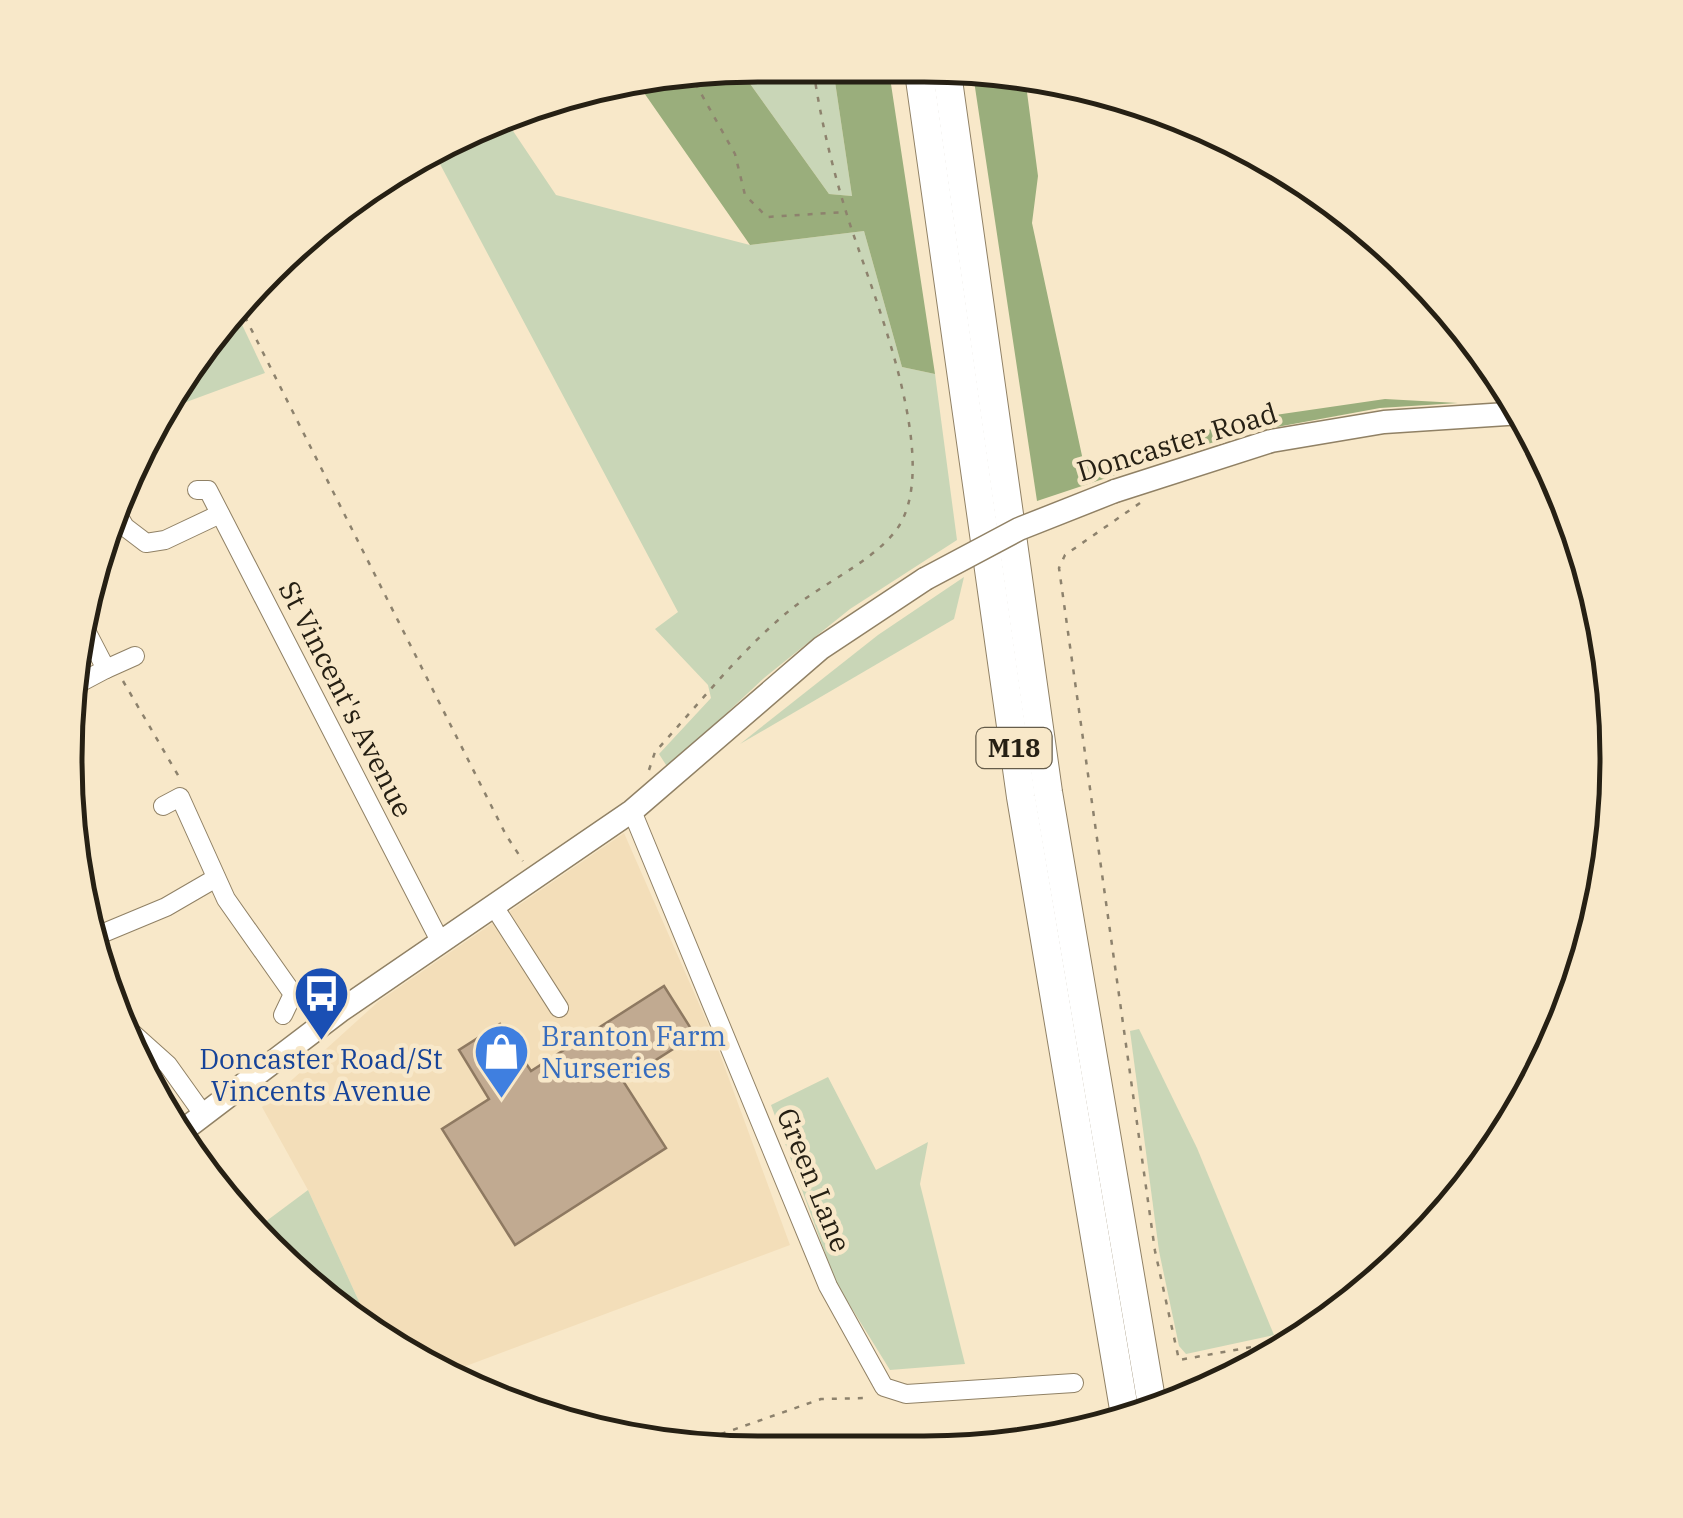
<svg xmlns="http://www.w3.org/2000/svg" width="1683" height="1518" font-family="'IBM Plex Serif',serif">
	<rect width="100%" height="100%" fill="#f8e8c9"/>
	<path fill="#f3deb9" d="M624 833 714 1038 790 1245 442 1375 373 1332 308 1190 262 1107 379 1001Z"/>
	<g fill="#c9d6b7">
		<path d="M759 65 833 68 852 196 829 194 738 67Z"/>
		<path d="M507 122 556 195 750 245 864 231 902 367 935 374 957 540 850 609 764 678 668 768 659 754 711 698 708 685 655 629 678 612 432 149 453 136Z"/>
		<path d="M235 310 265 373 162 411 209 336Z"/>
		<path d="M964 577 954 619 740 744 878 635Z"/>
		<path d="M1139 1029 1197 1148 1274 1335 1186 1354 1179 1346 1159 1251 1130 1031Z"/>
		<path d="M828 1077 876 1170 928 1142 920 1184 965 1364 890 1370 836 1283 771 1105Z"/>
		<path d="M308 1190 373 1332 336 1309 253 1231Z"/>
	</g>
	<g fill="#9aae7c">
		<path d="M738 67 829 194 852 196 833 68 889 71 935 374 902 367 864 231 750 245 633 77Z"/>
		<path d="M973 74 1025 77 1038 176 1032 223 1084 465 1247 419 1385 399 1458 403 1380 408 1238 434 1037 501Z"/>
	</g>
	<path fill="#c1aa91" stroke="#8e7961" stroke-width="2.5" d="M664 986 695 1035 623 1081 666 1148 515 1245 442 1129 489 1099 459 1050 500 1024 531 1071Z"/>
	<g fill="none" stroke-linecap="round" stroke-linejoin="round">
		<defs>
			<g id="minor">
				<path d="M197 490H208L441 943"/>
				<path d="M116 512 125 527 146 543 165 540 220 514"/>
				<path d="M106 669 135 656"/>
				<path d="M72 687 106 669 80 619"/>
				<path d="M163 806 180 797 226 899 293 994 283 1015"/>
				<path d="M632 811 828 1286 884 1387 906 1394 1074 1383"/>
				<path d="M495 908 559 1008"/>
				<path d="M89 939 166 907 216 878"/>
				<path d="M293 994 316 993"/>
				<path d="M120 1022 168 1065 203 1114"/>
			</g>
			<g id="major">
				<path d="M1115 491 1271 441 1384 422 1522 413"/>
				<path d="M181 1132 340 1011 632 811 821 648 925 579"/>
			</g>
			<g id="highway">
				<path d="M919 72 1021 797 1126 1421"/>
				<path d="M947 73 1048 792 1153 1411"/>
			</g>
		</defs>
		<use href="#minor" stroke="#908165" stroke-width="20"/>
		<use href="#major" stroke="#908165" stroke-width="25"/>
		<use href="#highway" stroke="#908165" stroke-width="30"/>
		<g stroke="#8d826d" stroke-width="2.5" stroke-dasharray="5 8" stroke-linecap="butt">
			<path d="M689 72 735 154 745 195 767 217 846 212"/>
			<path d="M239 305 506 835 523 861"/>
			<path d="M1140 503 1065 555 1059 568 1155 1251 1179 1360 1302 1338"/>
			<path d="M123 681 182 782"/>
			<path d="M649 770 655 752C699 704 740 651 790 610 822 584 868 564 894 533 948 467 870 289 847 215 832 167 820 117 813 67"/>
			<path d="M684 1447 821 1399 868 1398"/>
		</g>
		<use href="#minor" stroke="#fff" stroke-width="18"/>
		<use href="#major" stroke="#fff" stroke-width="22"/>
		<use href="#highway" stroke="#fff" stroke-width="28"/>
		<defs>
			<path id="major-bridge" d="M925 579 1019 529 1115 491"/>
		</defs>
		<use href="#major-bridge" stroke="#908165" stroke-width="25" stroke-linecap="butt"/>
		<use href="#major-bridge" stroke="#fff" stroke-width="22"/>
	</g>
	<defs>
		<symbol id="bus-pin" viewBox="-11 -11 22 30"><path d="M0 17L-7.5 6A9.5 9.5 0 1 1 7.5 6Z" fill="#1a4fb4" stroke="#f8e8c9"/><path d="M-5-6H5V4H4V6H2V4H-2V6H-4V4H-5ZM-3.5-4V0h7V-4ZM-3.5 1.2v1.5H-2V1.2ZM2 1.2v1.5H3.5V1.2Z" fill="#fff"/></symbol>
		<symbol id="shop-pin" viewBox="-11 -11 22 30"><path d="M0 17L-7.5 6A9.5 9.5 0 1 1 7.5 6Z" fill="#3f7fe0" stroke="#f8e8c9"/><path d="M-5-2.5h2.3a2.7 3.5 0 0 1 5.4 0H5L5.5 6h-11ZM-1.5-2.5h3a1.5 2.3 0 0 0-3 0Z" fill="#fff"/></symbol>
	</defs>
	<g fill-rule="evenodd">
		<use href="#bus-pin" x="290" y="962" width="63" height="86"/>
		<use href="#shop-pin" x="470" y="1020" width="63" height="86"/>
	</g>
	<g text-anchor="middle" stroke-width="9" stroke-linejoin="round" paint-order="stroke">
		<rect fill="#f8e8c9" stroke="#655c4a" stroke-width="2.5" x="976.5" y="728" width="75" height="40" rx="8"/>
		<g font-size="25" font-weight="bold" fill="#262014">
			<text x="1014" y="757">M18</text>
		</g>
		<g font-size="28" fill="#262014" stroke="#f8e8c9">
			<text transform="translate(1177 442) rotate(-17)" y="10">Doncaster Road</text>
			<text transform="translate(346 699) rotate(63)" y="10">St Vincent's Avenue</text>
			<text transform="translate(814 1180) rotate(68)" y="10">Green Lane</text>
		</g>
		<g font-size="28" fill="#366cbe" stroke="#f8e8c9" text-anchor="start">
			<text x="541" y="1046">Branton Farm<tspan x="541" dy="32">Nurseries</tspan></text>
		</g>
		<g font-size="28" fill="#164399" stroke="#f8e8c9">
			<text x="321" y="1069">Doncaster Road/St<tspan x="321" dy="32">Vincents Avenue</tspan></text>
		</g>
	</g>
	<path d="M0 0H1683V1518H0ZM758 82H924A676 676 0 0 1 1600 758V760A676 676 0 0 1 924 1436H758A676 676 0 0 1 82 760V758A676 676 0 0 1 758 82Z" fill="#f8e8c9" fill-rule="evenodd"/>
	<path fill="none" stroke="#262014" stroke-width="5" d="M758 82H924A676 676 0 0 1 1600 758V760A676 676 0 0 1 924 1436H758A676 676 0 0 1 82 760V758A676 676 0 0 1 758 82Z"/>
</svg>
